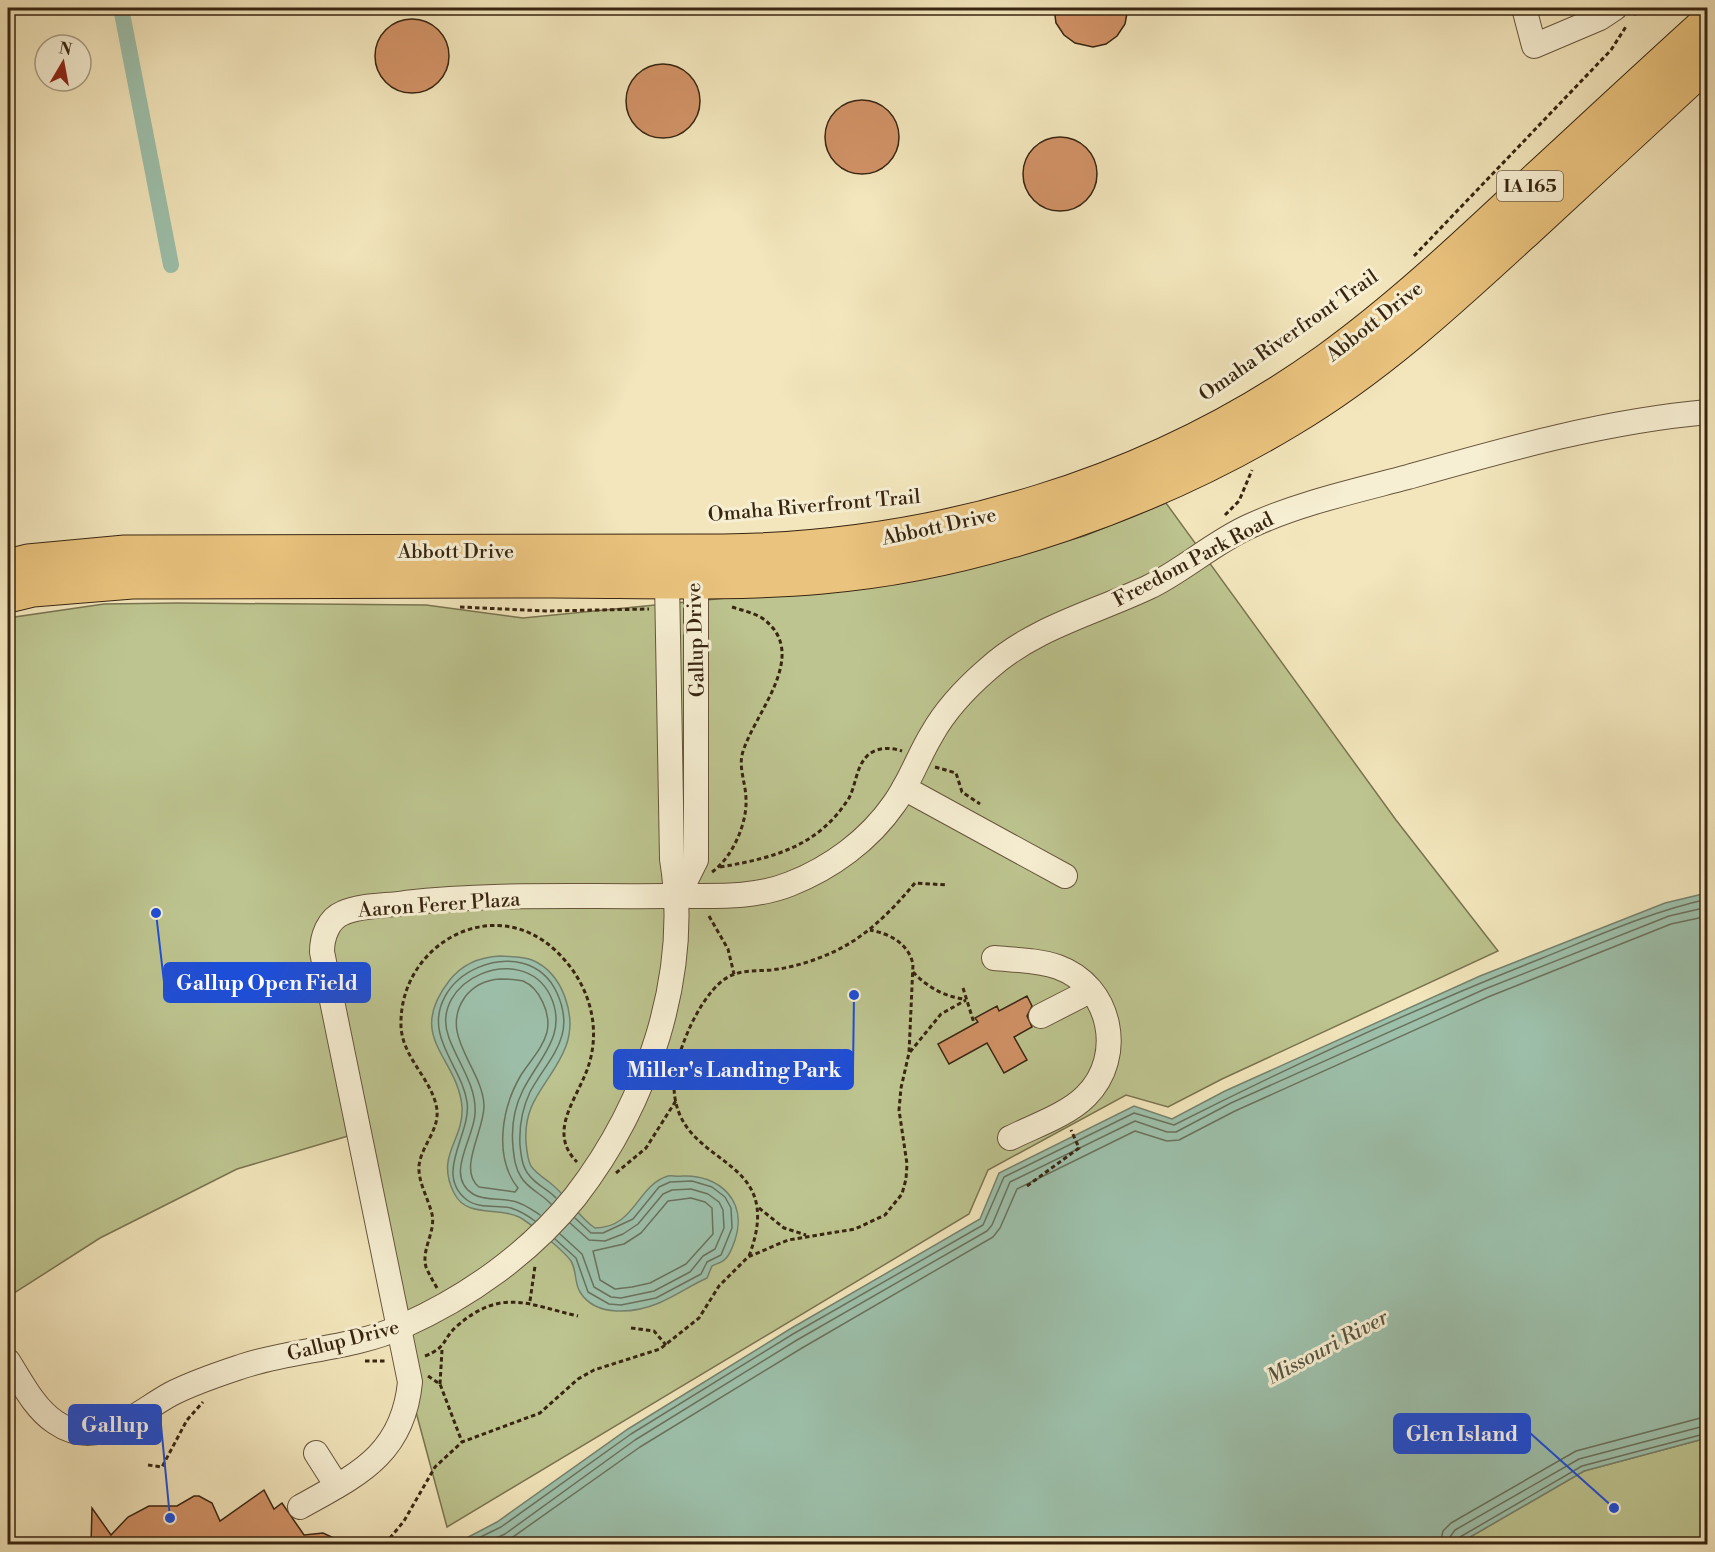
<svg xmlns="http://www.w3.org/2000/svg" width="1715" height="1552" font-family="'Libre Bodoni',serif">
	<rect width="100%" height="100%" fill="#f3e6bc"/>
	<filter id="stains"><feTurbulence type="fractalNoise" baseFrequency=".00333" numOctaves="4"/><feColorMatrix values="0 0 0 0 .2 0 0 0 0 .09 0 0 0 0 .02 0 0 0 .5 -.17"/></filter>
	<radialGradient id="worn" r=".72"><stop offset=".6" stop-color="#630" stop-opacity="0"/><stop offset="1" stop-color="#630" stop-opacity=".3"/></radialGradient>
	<g fill="#bdc48f" stroke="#7a7450" stroke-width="1.5">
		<path d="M1166 503 1396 820 1498 951 1222 1079 1168 1107 1126 1095 988 1170 969 1214 447 1527 392 1323 348 1136 237 1169 100 1238 8 1297V618L104 604 178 603 426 605 523 618 747 596 969 568 1084 536Z"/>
		<path d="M1707 1438V1544H1458L1584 1471Z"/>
	</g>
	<g fill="#9dc0ab" stroke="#75826d" stroke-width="1.5">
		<path d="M1707 893V1438L1584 1471 1458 1544H455L497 1522 628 1429 790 1329 980 1219 999 1173 1134 1106 1172 1119 1225 1091 1480 976 1665 903Z"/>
		<path d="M500 956C510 957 522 956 532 960 563 973 577 1016 566 1046 552 1083 523 1098 526 1142 528 1167 530 1168 549 1182 567 1195 577 1216 595 1228 635 1228 637 1185 668 1176 672 1175 677 1177 682 1176 719 1174 748 1201 735 1240 733 1246 729 1257 724 1260 721 1263 715 1264 712 1266L707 1278C691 1285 676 1296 659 1303 635 1313 596 1318 580 1292 574 1282 577 1271 571 1261 564 1251 530 1223 519 1217 498 1206 467 1219 454 1193 435 1155 464 1141 462 1107 458 1057 405 1038 449 981 462 964 479 957 500 956Z"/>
	</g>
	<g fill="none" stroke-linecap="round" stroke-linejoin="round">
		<g stroke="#6a725e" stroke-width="1.5">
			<path d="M500 979C507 979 516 979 523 981 540 988 551 1014 547 1032 543 1048 530 1061 521 1075 502 1107 493 1157 518 1188L515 1192 479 1187C457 1170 485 1129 484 1105 482 1067 438 1035 465 997 474 985 485 980 500 979Z"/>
			<path d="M691 1198 705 1202 712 1208 713 1234 686 1264 650 1283 632 1287 615 1289 600 1280 593 1251 624 1244 641 1233 668 1201Z"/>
			<path d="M540 1215C531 1209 523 1203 513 1201 500 1198 484 1201 473 1194 444 1176 474 1138 475 1114 477 1086 458 1063 449 1038 427 980 522 940 550 995 569 1034 539 1058 523 1090 514 1108 511 1127 513 1147 514 1157 515 1168 521 1177 528 1189 542 1194 551 1204"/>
			<path d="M535 1221C527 1215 520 1211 511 1208 497 1205 479 1209 467 1200 433 1174 472 1133 467 1102 464 1081 450 1063 443 1043 415 974 527 927 557 993 577 1037 549 1057 530 1092 522 1109 519 1127 520 1145 521 1155 522 1167 529 1175 536 1185 548 1189 556 1198"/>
			<path d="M560 1234 582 1254 594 1287 611 1297 621 1298 654 1291 690 1272 703 1256 715 1249 724 1228 723 1210 719 1202 708 1194 691 1189 672 1190 663 1194 638 1224 623 1234 605 1241 589 1240 570 1223"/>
			<path d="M555 1239 576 1258 588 1292 609 1304 621 1305 656 1298 701 1274 707 1262 721 1255 732 1228 731 1208 725 1197 712 1187 692 1181 670 1182 659 1187 633 1219 603 1233H591L575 1218"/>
			<path d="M466 1544 501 1527 631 1434 793 1334 983 1225 1004 1177 1134 1113 1174 1125C1293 1065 1416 1008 1540 959 1595 937 1649 912 1708 899"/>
			<path d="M483 1544 505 1534 635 1440 797 1340 987 1231 992 1225 1010 1182 1135 1121 1167 1132H1176L1231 1103 1485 989 1669 916 1708 907"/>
			<path d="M503 1544 640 1447 802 1348 993 1237 1000 1228 1017 1189 1135 1131 1167 1141 1179 1140 1235 1111 1488 997 1671 924 1708 916"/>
			<path d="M1440 1544 1443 1531 1451 1523 1576 1451 1708 1416"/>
			<path d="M1449 1544 1450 1537 1455 1530 1579 1459 1708 1425"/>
			<path d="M1456 1544 1460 1537 1582 1466 1708 1433"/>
		</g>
		<path stroke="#9dc0ab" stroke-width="16" d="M121 8 171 265"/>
	</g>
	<g fill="#d19266" stroke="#382511" stroke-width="1.5">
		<path d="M1054 8H1128L1125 24 1117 36 1106 44 1093 47 1075 43 1064 35 1056 23Z"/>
		<circle cx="412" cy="56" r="37"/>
		<circle cx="663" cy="101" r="37"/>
		<circle cx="862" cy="137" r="37"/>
		<circle cx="1060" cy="174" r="37"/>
		<path d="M1027 996 1032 1006 1027 1016 1032 1027 1014 1037 1027 1060 1004 1073 987 1043 949 1064 938 1044 978 1022 975 1018 997 1006 999 1011Z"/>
		<path d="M264 1490 274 1509 282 1503 304 1535 323 1533 349 1545H91L92 1508 111 1535 128 1517 149 1506H177L194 1496H199L212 1503 220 1521Z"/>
	</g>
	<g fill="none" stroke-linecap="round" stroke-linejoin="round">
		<defs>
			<g id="minor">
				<path d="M1524 8 1534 46 1600 18 1615 8"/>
				<path d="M904 788 1065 876"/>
				<path d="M678 896 696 860V581L690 568"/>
				<path d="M994 958C1015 960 1038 960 1058 967 1111 986 1126 1056 1086 1096 1067 1115 1034 1126 1010 1138"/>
				<path d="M1041 1016 1080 996 1087 987"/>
				<path d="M8 1361C21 1381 34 1408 55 1422 98 1452 136 1413 171 1394 194 1382 219 1374 243 1366 295 1349 353 1349 403 1326 468 1297 530 1253 575 1197 647 1104 691 976 672 859L667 581 673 567"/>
				<path d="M316 1453 337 1486"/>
				<path d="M300 1507C357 1475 403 1455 410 1382L322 952C322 937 328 919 343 913 361 905 386 906 405 903 491 893 579 897 665 896 707 895 750 900 790 884 831 868 869 840 894 804 910 782 918 757 932 734 946 709 966 688 988 669 1033 628 1094 613 1149 587 1184 570 1214 542 1250 526 1300 503 1355 491 1408 477 1507 449 1605 421 1708 412"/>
			</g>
			<g id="highway">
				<path d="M8 566 28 561 125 552 723 551C937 548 1151 486 1327 360 1396 310 1458 252 1520 194 1583 136 1645 78 1708 21"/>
				<path d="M8 596 33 590 132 582C271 582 411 582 551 581 641 581 732 585 822 577 980 564 1154 502 1290 420 1378 368 1453 298 1528 229 1588 174 1648 118 1708 63"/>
			</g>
		</defs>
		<use href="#minor" stroke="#67553c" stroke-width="26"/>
		<use href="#highway" stroke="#382511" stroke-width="35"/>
		<g stroke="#382511" stroke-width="3" stroke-dasharray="4.5 3" stroke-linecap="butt">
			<path d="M1634 15 1641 8"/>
			<path d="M1414 256 1611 50 1627 25"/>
			<path d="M1225 515 1239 501 1252 470"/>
			<path d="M460 607 546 611 649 609"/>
			<path d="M935 767 956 773 962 792 980 804"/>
			<path d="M720 867C773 858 818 847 849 798 856 785 856 767 867 756 876 747 890 747 902 751"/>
			<path d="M712 872C732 858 747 824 746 800 746 784 739 770 742 755 752 715 813 654 762 618 754 613 741 610 732 607"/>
			<path d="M709 916 728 949 734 974"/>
			<path d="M913 972C927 987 945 997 965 999"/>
			<path d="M963 988 974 1023"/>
			<path d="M910 1052 941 1014 966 1000"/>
			<path d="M616 1173 646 1148 677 1099"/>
			<path d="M1027 1186 1079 1148 1071 1130"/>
			<path d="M759 1208 784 1228 806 1235"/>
			<path d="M749 1256C790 1148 671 1172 674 1081 676 1051 704 983 735 974 746 970 759 971 771 970 789 968 807 963 824 956 862 941 889 914 915 883L947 885"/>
			<path d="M437 1288C433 1281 429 1274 426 1267 421 1249 436 1232 432 1214 428 1198 418 1182 419 1166 421 1146 439 1131 437 1110 433 1080 403 1059 401 1027 398 945 493 891 556 951 590 983 604 1031 585 1075 573 1104 549 1134 577 1162"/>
			<path d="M530 1301 535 1266"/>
			<path d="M631 1328 654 1331 666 1345"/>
			<path d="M425 1356C448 1347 442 1339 457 1326 502 1287 529 1305 578 1316"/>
			<path d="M365 1361H386"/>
			<path d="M428 1376 440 1384 462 1442"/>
			<path d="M440 1384 442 1350"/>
			<path d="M148 1465 162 1467 187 1420 203 1402"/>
			<path d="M385 1544 404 1521 435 1467 462 1442 540 1413 578 1379 594 1370 660 1349 699 1318 719 1286 748 1257 788 1240 855 1229 885 1215 902 1194 906 1179 907 1164 899 1110 901 1088 909 1053 913 964C908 943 890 934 870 930"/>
		</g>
		<use href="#minor" stroke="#f7efd3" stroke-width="24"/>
		<use href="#highway" stroke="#eac37e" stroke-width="33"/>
	</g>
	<g text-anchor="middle" stroke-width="6" stroke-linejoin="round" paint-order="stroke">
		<rect fill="#f7efd3" stroke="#71624b" stroke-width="1.5" x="1497" y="171" width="66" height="30" rx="4.5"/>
		<g font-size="18" font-weight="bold" fill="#382511">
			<text x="1530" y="192">IA 165</text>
		</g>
		<g font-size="20" fill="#382511" stroke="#f7efd3">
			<text transform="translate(1374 321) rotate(-38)" y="7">Abbott Drive</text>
			<text transform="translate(1288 335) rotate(-35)" y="7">Omaha Riverfront Trail</text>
			<text transform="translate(814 505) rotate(-5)" y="7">Omaha Riverfront Trail</text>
			<text transform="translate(939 526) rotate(-12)" y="7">Abbott Drive</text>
			<text x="456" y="558">Abbott Drive</text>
			<text transform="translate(1193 559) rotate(-28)" y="7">Freedom Park Road</text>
			<text transform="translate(695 640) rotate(-92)" y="7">Gallup Drive</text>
			<text transform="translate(439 904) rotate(-4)" y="7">Aaron Ferer Plaza</text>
			<text transform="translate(343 1340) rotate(-14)" y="7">Gallup Drive</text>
		</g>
		<g font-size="21" font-style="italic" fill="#56543f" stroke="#f7efd3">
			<text transform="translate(1327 1347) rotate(-28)" y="7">Missouri River</text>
		</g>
	</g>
	<path fill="none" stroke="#1d4ed8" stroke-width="2" d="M156 913L164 982M854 995L853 1070M170 1518L161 1425M1614 1508L1530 1433"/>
	<g fill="#1d4ed8" stroke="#f7efd3" stroke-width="2">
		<circle cx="156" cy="913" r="6"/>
		<circle cx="854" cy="995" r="6"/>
		<circle cx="170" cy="1518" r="6"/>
		<circle cx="1614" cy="1508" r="6"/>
	</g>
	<g fill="#1d4ed8" stroke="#1d4ed8" stroke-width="2">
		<rect x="164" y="963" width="206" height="39" rx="6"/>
		<rect x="614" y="1050" width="239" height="39" rx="6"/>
		<rect x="69" y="1405" width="92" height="39" rx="6"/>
		<rect x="1394" y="1414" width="136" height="39" rx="6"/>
	</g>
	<g font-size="21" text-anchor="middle" font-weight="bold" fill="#fff">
		<text x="267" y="990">Gallup Open Field</text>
		<text x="734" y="1077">Miller's Landing Park</text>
		<text x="115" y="1432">Gallup</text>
		<text x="1462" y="1441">Glen Island</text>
	</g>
	<rect width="1715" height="1552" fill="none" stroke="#f3e6bc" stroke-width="30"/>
	<rect x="9" y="9" width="1697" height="1534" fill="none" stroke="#382511" stroke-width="3"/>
	<rect x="15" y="15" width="1685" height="1522" fill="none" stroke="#382511" stroke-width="1.5"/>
	<g transform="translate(63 63) rotate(10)"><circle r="28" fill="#f7efd3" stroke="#ab9e85" stroke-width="1.5"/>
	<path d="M0-4.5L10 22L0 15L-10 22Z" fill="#8f2418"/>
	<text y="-9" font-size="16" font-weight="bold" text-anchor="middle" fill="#382511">N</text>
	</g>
	<rect width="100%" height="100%" filter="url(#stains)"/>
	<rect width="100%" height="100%" fill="url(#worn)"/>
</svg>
